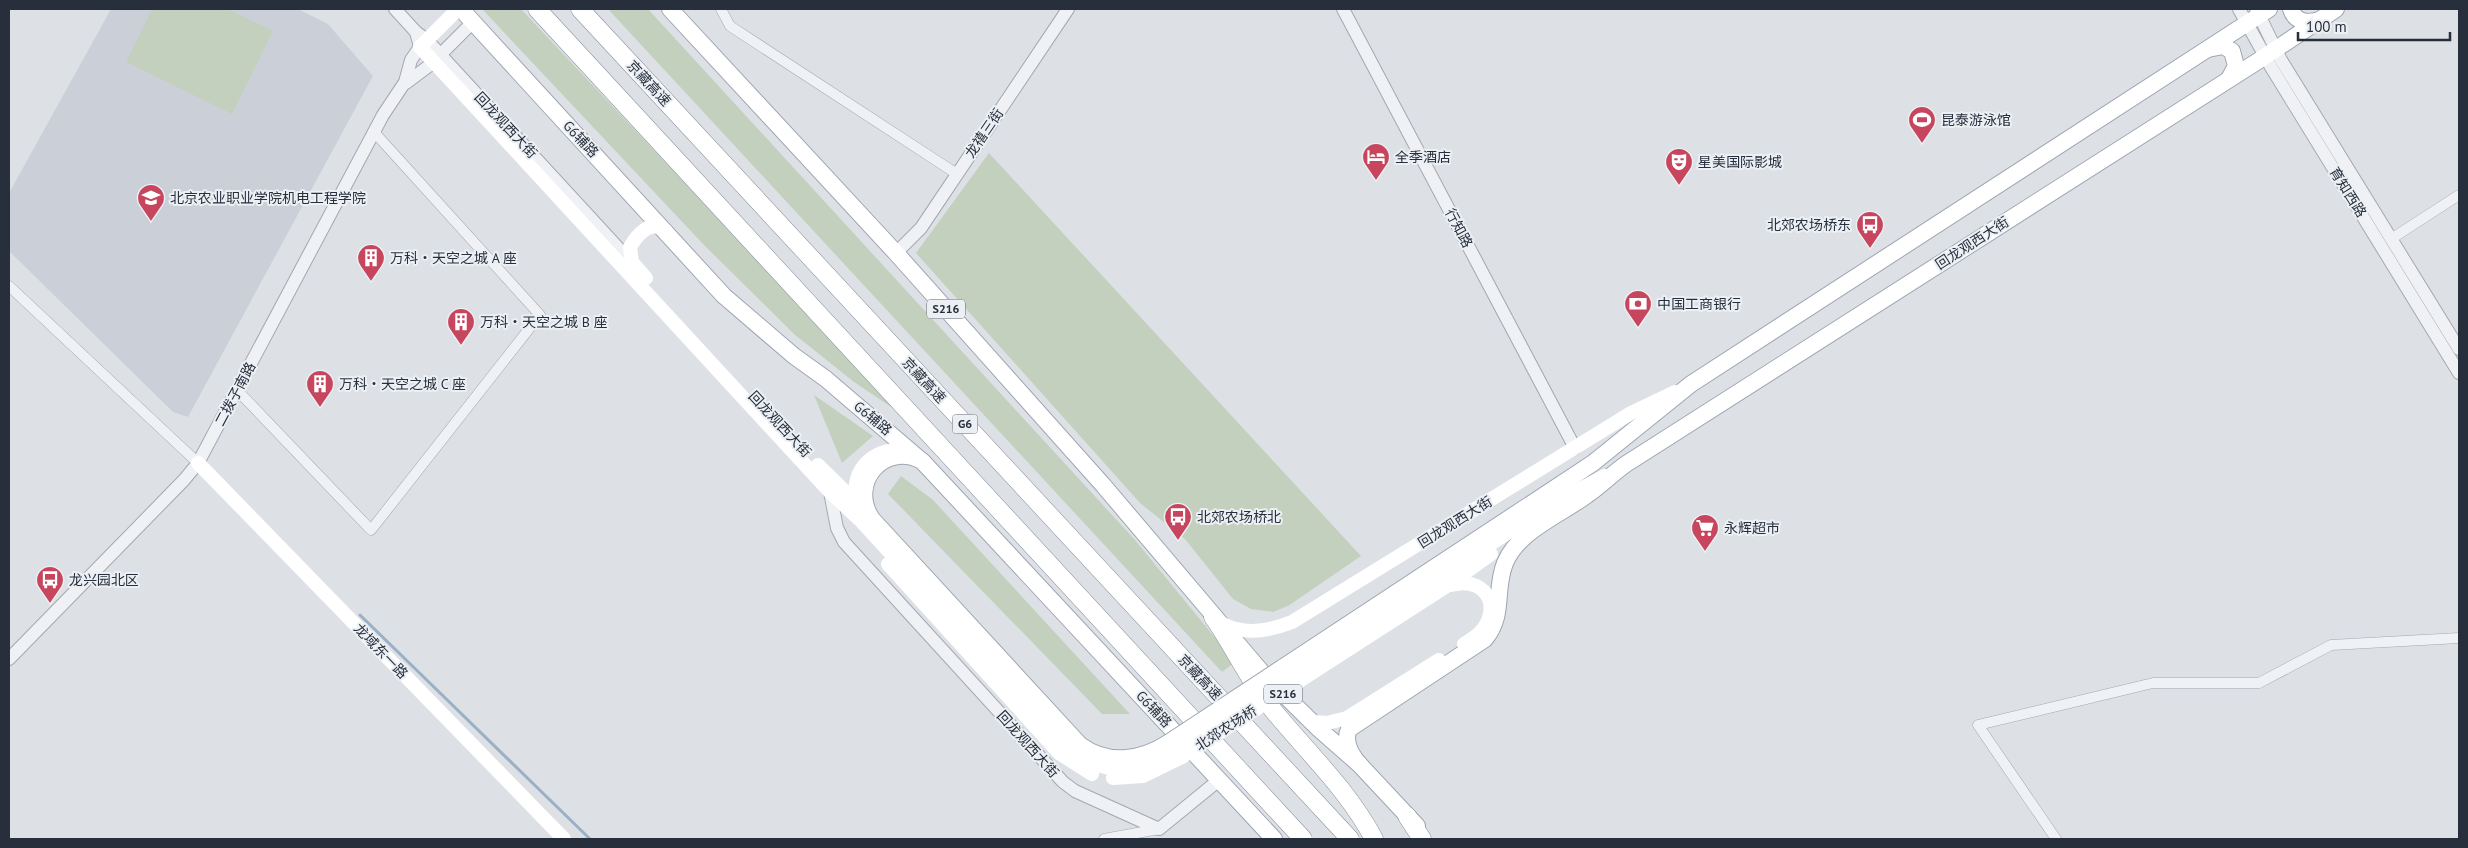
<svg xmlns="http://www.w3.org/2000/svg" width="2468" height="848" font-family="'PT Sans','Noto Sans SC',sans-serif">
	<rect width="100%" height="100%" fill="#dde1e6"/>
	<path fill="#cbd0d8" d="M111 9H298L328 24 373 76 188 417 173 412 9 251V193Z"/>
	<g fill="#c3d0be">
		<path d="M152 9H228L273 31 232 114 126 62Z"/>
		<path d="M482 9H521L903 415 854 382 794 334 704 245Z"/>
		<path d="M608 9H648L1135 540 1235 662 1222 672Z"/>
		<path d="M989 153 1361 556 1288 606 1273 612 1251 609 1233 599 1185 539 1140 503 916 253Z"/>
		<path d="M814 395 873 436 842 463Z"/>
		<path d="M901 476 933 500 1130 714H1102L888 494Z"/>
	</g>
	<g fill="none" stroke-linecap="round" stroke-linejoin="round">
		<path stroke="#99b0c5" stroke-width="3" d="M360 615 590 839"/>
		<defs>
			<g id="minor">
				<path d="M721 9 730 26 957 174"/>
				<path d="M2391 239 2459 195"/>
				<path d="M9 286 198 463"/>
				<path d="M237 390 371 530 540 315 374 132"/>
				<path d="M1104 839 1159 829"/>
				<path d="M2056 839 1978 725 2153 683H2259L2331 645 2459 638"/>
			</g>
			<g id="tertiary">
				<path d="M395 9 416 32 427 40 633 264"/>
				<path d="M1343 9 1575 448"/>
				<path d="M2239 9 2271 67 2459 373"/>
				<path d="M2256 9 2281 60 2459 349"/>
				<path d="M406 83 430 65 473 22"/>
				<path d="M896 253 921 228 1068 9"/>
				<path d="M830 492 837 528 844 542 1063 782 1075 791 1159 829 1219 780"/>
				<path d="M9 659 184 480 198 463 383 115 405 82 411 60 420 47 416 32"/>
			</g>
			<g id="primary">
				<path d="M461 9 724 296 794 356 826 379 923 462 1274 839"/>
				<path d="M670 9 896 253 1103 485 1265 676 1319 729 1360 765 1417 826"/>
				<path d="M2291 9C2295 22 2307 24 2319 20"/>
				<path d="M2208 49 2223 46 2232 51 2236 66 2229 79"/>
				<path d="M922 461C884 441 848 483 872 519L1080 745C1107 765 1140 761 1168 743"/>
				<path d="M1282 668 1593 463 1691 384 2269 9"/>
				<path d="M1360 765C1351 755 1343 742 1349 729L1485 639C1505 615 1494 590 1505 563 1518 531 1560 515 1587 495 1600 486 1612 474 1626 464L2258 61 2336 9"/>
			</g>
			<g id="motorway">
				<path d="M537 9 1303 839"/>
				<path d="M580 9 1350 839"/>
				<path d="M1213 617C1233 645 1247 677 1268 704 1304 749 1347 788 1374 839"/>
				<path d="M1407 816 1422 839"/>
			</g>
		</defs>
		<use href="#minor" stroke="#a3a8b0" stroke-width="11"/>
		<use href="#tertiary" stroke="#a3a8b0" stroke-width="14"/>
		<use href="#primary" stroke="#9da6b1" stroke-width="18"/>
		<use href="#motorway" stroke="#858f9c" stroke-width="19"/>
		<use href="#minor" stroke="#eff1f5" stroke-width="10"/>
		<use href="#tertiary" stroke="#eff1f5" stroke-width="12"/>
		<g stroke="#fff" stroke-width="14">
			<path d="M458 9 420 47 830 492 862 522 1067 746C1102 777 1136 775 1174 750"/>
			<path d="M646 278 632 262 630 247C637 235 651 218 666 231"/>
			<path d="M198 463 564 839"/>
			<path d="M818 465 870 516"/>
			<path d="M861 507C843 477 874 443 905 452"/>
			<path d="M888 564 1059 753 1092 774"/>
			<path d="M1451 585C1483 576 1502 603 1483 629 1478 636 1471 640 1464 644"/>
			<path d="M1221 623C1244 636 1269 631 1292 622L1631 413 1675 392"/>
			<path d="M1289 675 1555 502 1605 476"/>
			<path d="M1296 683 1445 587 1491 554"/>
			<path d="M1307 718 1314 722 1327 723 1347 718 1439 660"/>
			<path d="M1113 778 1143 776 1182 757"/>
		</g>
		<use href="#primary" stroke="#fff" stroke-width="16"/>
		<use href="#motorway" stroke="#fff" stroke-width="18"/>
		<defs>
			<path id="primary-bridge" d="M1168 743 1282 668"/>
		</defs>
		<use href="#primary-bridge" stroke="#9da6b1" stroke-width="18" stroke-linecap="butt"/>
		<g stroke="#fff" stroke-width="14">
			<path d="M1174 750 1289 675"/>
			<path d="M1182 757 1296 683"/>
		</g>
		<use href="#primary-bridge" stroke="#fff" stroke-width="16"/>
	</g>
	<defs>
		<symbol id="stadium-pin" viewBox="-11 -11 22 30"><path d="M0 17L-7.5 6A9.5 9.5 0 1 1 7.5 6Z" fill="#c7465e" stroke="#ecf0f4"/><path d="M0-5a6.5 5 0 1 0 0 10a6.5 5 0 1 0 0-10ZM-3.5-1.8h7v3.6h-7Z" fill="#fff"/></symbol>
		<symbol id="hotel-pin" viewBox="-11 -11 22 30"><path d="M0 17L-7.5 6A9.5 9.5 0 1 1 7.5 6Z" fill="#c7465e" stroke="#ecf0f4"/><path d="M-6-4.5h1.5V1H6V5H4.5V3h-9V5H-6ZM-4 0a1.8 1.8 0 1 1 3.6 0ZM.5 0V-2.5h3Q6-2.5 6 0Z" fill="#fff"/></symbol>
		<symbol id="theatre-pin" viewBox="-11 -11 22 30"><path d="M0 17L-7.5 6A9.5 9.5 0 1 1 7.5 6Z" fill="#c7465e" stroke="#ecf0f4"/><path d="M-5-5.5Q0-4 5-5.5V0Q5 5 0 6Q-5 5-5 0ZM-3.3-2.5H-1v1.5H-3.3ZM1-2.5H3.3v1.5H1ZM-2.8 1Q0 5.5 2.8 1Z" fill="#fff"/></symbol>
		<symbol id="university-pin" viewBox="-11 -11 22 30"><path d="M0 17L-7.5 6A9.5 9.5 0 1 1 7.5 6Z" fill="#c7465e" stroke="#ecf0f4"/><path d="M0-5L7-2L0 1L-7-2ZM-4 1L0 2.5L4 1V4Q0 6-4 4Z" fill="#fff"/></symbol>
		<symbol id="bus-pin" viewBox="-11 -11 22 30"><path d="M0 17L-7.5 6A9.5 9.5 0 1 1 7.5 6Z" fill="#c7465e" stroke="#ecf0f4"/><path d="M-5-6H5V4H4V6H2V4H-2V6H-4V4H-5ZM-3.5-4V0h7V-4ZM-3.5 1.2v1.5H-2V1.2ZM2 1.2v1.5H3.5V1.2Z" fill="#fff"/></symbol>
		<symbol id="building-pin" viewBox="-11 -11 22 30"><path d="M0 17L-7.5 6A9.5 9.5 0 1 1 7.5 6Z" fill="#c7465e" stroke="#ecf0f4"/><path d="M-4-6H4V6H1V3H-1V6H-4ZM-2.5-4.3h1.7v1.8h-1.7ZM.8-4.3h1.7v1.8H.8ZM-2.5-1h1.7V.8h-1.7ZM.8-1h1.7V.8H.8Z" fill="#fff"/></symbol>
		<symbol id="bank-pin" viewBox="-11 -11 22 30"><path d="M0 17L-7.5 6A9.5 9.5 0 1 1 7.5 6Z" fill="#c7465e" stroke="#ecf0f4"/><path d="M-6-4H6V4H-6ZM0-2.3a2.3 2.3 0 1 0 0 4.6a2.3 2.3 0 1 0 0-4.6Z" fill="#fff"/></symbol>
		<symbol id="supermarket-pin" viewBox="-11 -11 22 30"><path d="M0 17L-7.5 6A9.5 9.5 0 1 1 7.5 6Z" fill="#c7465e" stroke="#ecf0f4"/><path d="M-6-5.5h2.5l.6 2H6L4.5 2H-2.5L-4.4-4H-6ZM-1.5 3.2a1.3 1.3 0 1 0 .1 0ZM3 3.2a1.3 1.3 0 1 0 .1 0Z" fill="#fff"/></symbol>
	</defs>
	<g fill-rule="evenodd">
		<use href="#stadium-pin" x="1906" y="104" width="32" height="43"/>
		<use href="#hotel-pin" x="1360" y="141" width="32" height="43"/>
		<use href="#theatre-pin" x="1663" y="146" width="32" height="43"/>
		<use href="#university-pin" x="135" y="182" width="32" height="43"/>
		<use href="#bus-pin" x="1854" y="209" width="32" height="43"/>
		<use href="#building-pin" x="355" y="242" width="32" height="43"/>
		<use href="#bank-pin" x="1622" y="288" width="32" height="43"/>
		<use href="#building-pin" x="445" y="306" width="32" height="43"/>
		<use href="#building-pin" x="304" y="368" width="32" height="43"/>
		<use href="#bus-pin" x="1162" y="501" width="32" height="43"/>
		<use href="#supermarket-pin" x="1689" y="512" width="32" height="43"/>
		<use href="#bus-pin" x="34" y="564" width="32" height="43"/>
	</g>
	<g text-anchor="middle" stroke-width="4" stroke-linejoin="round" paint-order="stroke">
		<g fill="#ecf0f4" stroke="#626973" stroke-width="1">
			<rect x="927" y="299.5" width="38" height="19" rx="4"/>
			<rect x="952.5" y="414.5" width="25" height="19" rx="4"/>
			<rect x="1264" y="684.5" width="38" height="19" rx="4"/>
		</g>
		<g font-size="12" font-weight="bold" fill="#272f3c">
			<text x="946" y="313">S216</text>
			<text x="965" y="428">G6</text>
			<text x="1283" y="698">S216</text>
		</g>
		<g font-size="14" fill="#272f3c" stroke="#ecf0f4">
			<text transform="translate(649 83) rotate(47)" y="5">京藏高速</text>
			<text transform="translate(506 125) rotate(47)" y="5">回龙观西大街</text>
			<text transform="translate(984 133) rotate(-56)" y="5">龙禧三街</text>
			<text transform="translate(581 139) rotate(47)" y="5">G6辅路</text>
			<text transform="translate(2348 192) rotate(58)" y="5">育知西路</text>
			<text transform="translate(1459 228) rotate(62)" y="5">行知路</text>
			<text transform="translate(1972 243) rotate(-33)" y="5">回龙观西大街</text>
			<text transform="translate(924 380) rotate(47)" y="5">京藏高速</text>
			<text transform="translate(235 394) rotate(-62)" y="5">二拨子南路</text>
			<text transform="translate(873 418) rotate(40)" y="5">G6辅路</text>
			<text transform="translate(780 424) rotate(47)" y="5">回龙观西大街</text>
			<text transform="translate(1455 522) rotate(-32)" y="5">回龙观西大街</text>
			<text transform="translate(381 651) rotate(46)" y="5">龙域东一路</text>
			<text transform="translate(1200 677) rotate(47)" y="5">京藏高速</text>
			<text transform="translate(1154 709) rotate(47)" y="5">G6辅路</text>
			<text transform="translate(1226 728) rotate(-33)" y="5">北郊农场桥</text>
			<text transform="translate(1028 744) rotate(48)" y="5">回龙观西大街</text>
		</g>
		<g font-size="14" fill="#272f3c" stroke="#ecf0f4" text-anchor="start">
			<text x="1941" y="125">昆泰游泳馆</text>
			<text x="1395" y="162">全季酒店</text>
			<text x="1698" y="167">星美国际影城</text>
			<text x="170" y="203">北京农业职业学院机电工程学院</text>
			<text x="1851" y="230" text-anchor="end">北郊农场桥东</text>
			<text x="390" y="263">万科・天空之城 A 座</text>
			<text x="1657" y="309">中国工商银行</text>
			<text x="480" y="327">万科・天空之城 B 座</text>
			<text x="339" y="389">万科・天空之城 C 座</text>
			<text x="1197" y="522">北郊农场桥北</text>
			<text x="1724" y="533">永辉超市</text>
			<text x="69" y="585">龙兴园北区</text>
		</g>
	</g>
	<rect width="2468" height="848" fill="none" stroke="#272f3c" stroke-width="20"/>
	<path d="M2298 32v8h152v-8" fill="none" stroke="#272f3c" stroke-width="2.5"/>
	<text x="2306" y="32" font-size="15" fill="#272f3c" stroke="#ecf0f4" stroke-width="4" paint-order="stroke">100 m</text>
</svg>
